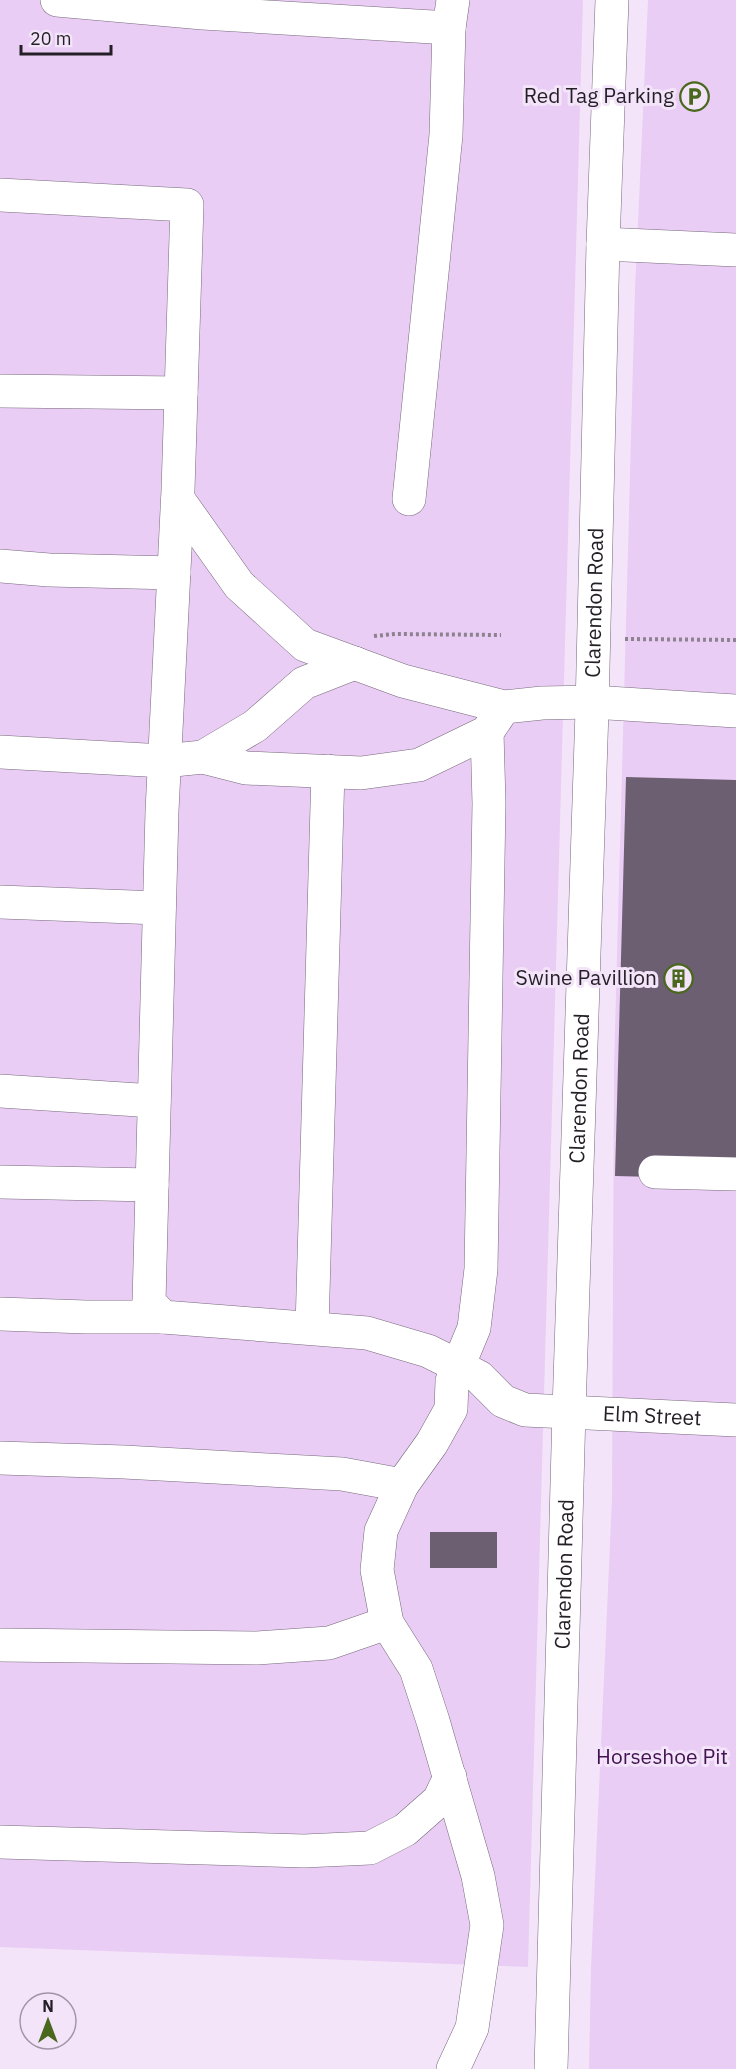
<svg xmlns="http://www.w3.org/2000/svg" width="736" height="2069" font-family="'IBM Plex Sans',sans-serif">
	<rect width="100%" height="100%" fill="#f3e4f9"/>
	<g fill="#eacdf4">
		<path d="M0 0H583L528 1967 0 1947Z"/>
		<path d="M648 0H736V2069H589L591 1968 612 1499 614 1068 635 290Z"/>
	</g>
	<g fill="#6c5f71">
		<path d="M626 777 736 780V1179L615 1176Z"/>
		<rect x="430" y="1532" width="67" height="36"/>
	</g>
	<g fill="none" stroke-linecap="round" stroke-linejoin="round">
		<defs>
			<g id="minor">
				<path d="M57 0 203 13 449 28 453 0"/>
				<path id="s1" d="M0 195 187 205 178 490 162 811 149 1302 163 1317 367 1333 428 1351 458 1366 479 1377 503 1401 525 1410 736 1420"/>
				<path d="M603 244 736 250"/>
				<path d="M0 391 181 393"/>
				<path d="M178 499 239 585 305 645 403 681 504 707 542 703 592 702 736 711"/>
				<path d="M409 499 446 135 449 28"/>
				<path d="M0 566 49 570 174 573"/>
				<path d="M0 752 164 761 203 757 255 726 304 683 355 663"/>
				<path d="M203 757 246 768 361 773 419 765 487 732 498 716"/>
				<path d="M0 902 159 908"/>
				<path d="M0 1091 154 1101"/>
				<path d="M655 1172 736 1174"/>
				<path d="M0 1182 152 1185"/>
				<path d="M0 1314 86 1317H163"/>
				<path d="M312 1328 328 771"/>
				<path d="M0 1458 124 1462 342 1474 402 1485"/>
				<path d="M0 1645 257 1648 329 1643 387 1623"/>
				<path d="M0 1842 304 1851 370 1848 405 1830 439 1800 450 1777"/>
				<path d="M453 2069 472 2028 487 1925 478 1876 433 1721 416 1669 387 1623 377 1570 381 1531 402 1485 432 1443 451 1409 452 1381 474 1328 481 1269 489 803 487 732"/>
				<path id="s2" d="M551 2069 569 1411 592 710 603 244 612 0"/>
			</g>
		</defs>
		<use href="#minor" stroke="#76697b" stroke-width="34"/>
		<g stroke="#8c8290" stroke-width="4" stroke-dasharray="3 3" stroke-linecap="butt">
			<path d="M374 636 395 634 501 635"/>
			<path d="M625 639 736 640"/>
		</g>
		<use href="#minor" stroke="#fff" stroke-width="33"/>
	</g>
	<defs>
		<symbol id="parking-ring" viewBox="-11 -11 22 22"><circle r="9.5" fill="#f3e4f9" stroke="#4a681d" stroke-width="1.5"/><path d="M-3.5-5.5H1a3.5 3.5 0 0 1 0 7H-1V5.5H-3.5ZM-1-3.4V-.6H.8a1.4 1.4 0 0 0 0-2.8Z" fill="#4a681d"/></symbol>
		<symbol id="building-ring" viewBox="-11 -11 22 22"><circle r="9.5" fill="#f3e4f9" stroke="#4a681d" stroke-width="1.5"/><path d="M-4-6H4V6H1V3H-1V6H-4ZM-2.5-4.3h1.7v1.8h-1.7ZM.8-4.3h1.7v1.8H.8ZM-2.5-1h1.7V.8h-1.7ZM.8-1h1.7V.8H.8Z" fill="#4a681d"/></symbol>
	</defs>
	<g fill-rule="evenodd">
		<use href="#parking-ring" x="678" y="80" width="33" height="33"/>
		<use href="#building-ring" x="662" y="962" width="33" height="33"/>
	</g>
	<g text-anchor="middle" stroke-width="6" stroke-linejoin="round" paint-order="stroke">
		<g font-size="21" fill="#241f26" stroke="#f3e4f9" text-anchor="end">
			<text x="674" y="103">Red Tag Parking</text>
			<text x="657" y="985">Swine Pavillion</text>
		</g>
		<g font-size="21" fill="#241f26" stroke="#f3e4f9">
			<text dy="7" stroke="none"><textPath href="#s2" startOffset="1467">Clarendon Road</textPath></text>
			<text dy="7" stroke="none"><textPath href="#s2" startOffset="981">Clarendon Road</textPath></text>
			<text dy="7" stroke="none"><textPath href="#s1" startOffset="1816">Elm Street</textPath></text>
			<text dy="7" stroke="none"><textPath href="#s2" startOffset="495">Clarendon Road</textPath></text>
		</g>
		<g font-size="21" fill="#431251" stroke="#f3e4f9">
			<text x="662" y="1764">Horseshoe Pit</text>
		</g>
	</g>
	<g transform="translate(48 2021)"><circle r="28" fill="#f3e4f9" stroke="#a095a5" stroke-width="1.5"/>
	<path d="M0-4.5L10 22L0 15L-10 22Z" fill="#4a681d"/>
	<text y="-9" font-size="16" font-weight="bold" text-anchor="middle" fill="#241f26">N</text>
	</g>
	<path d="M21 45v9h90v-9" fill="none" stroke="#241f26" stroke-width="3"/>
	<text x="30" y="45" font-size="18" fill="#241f26" stroke="#f3e4f9" stroke-width="4.5" paint-order="stroke">20 m</text>
</svg>
